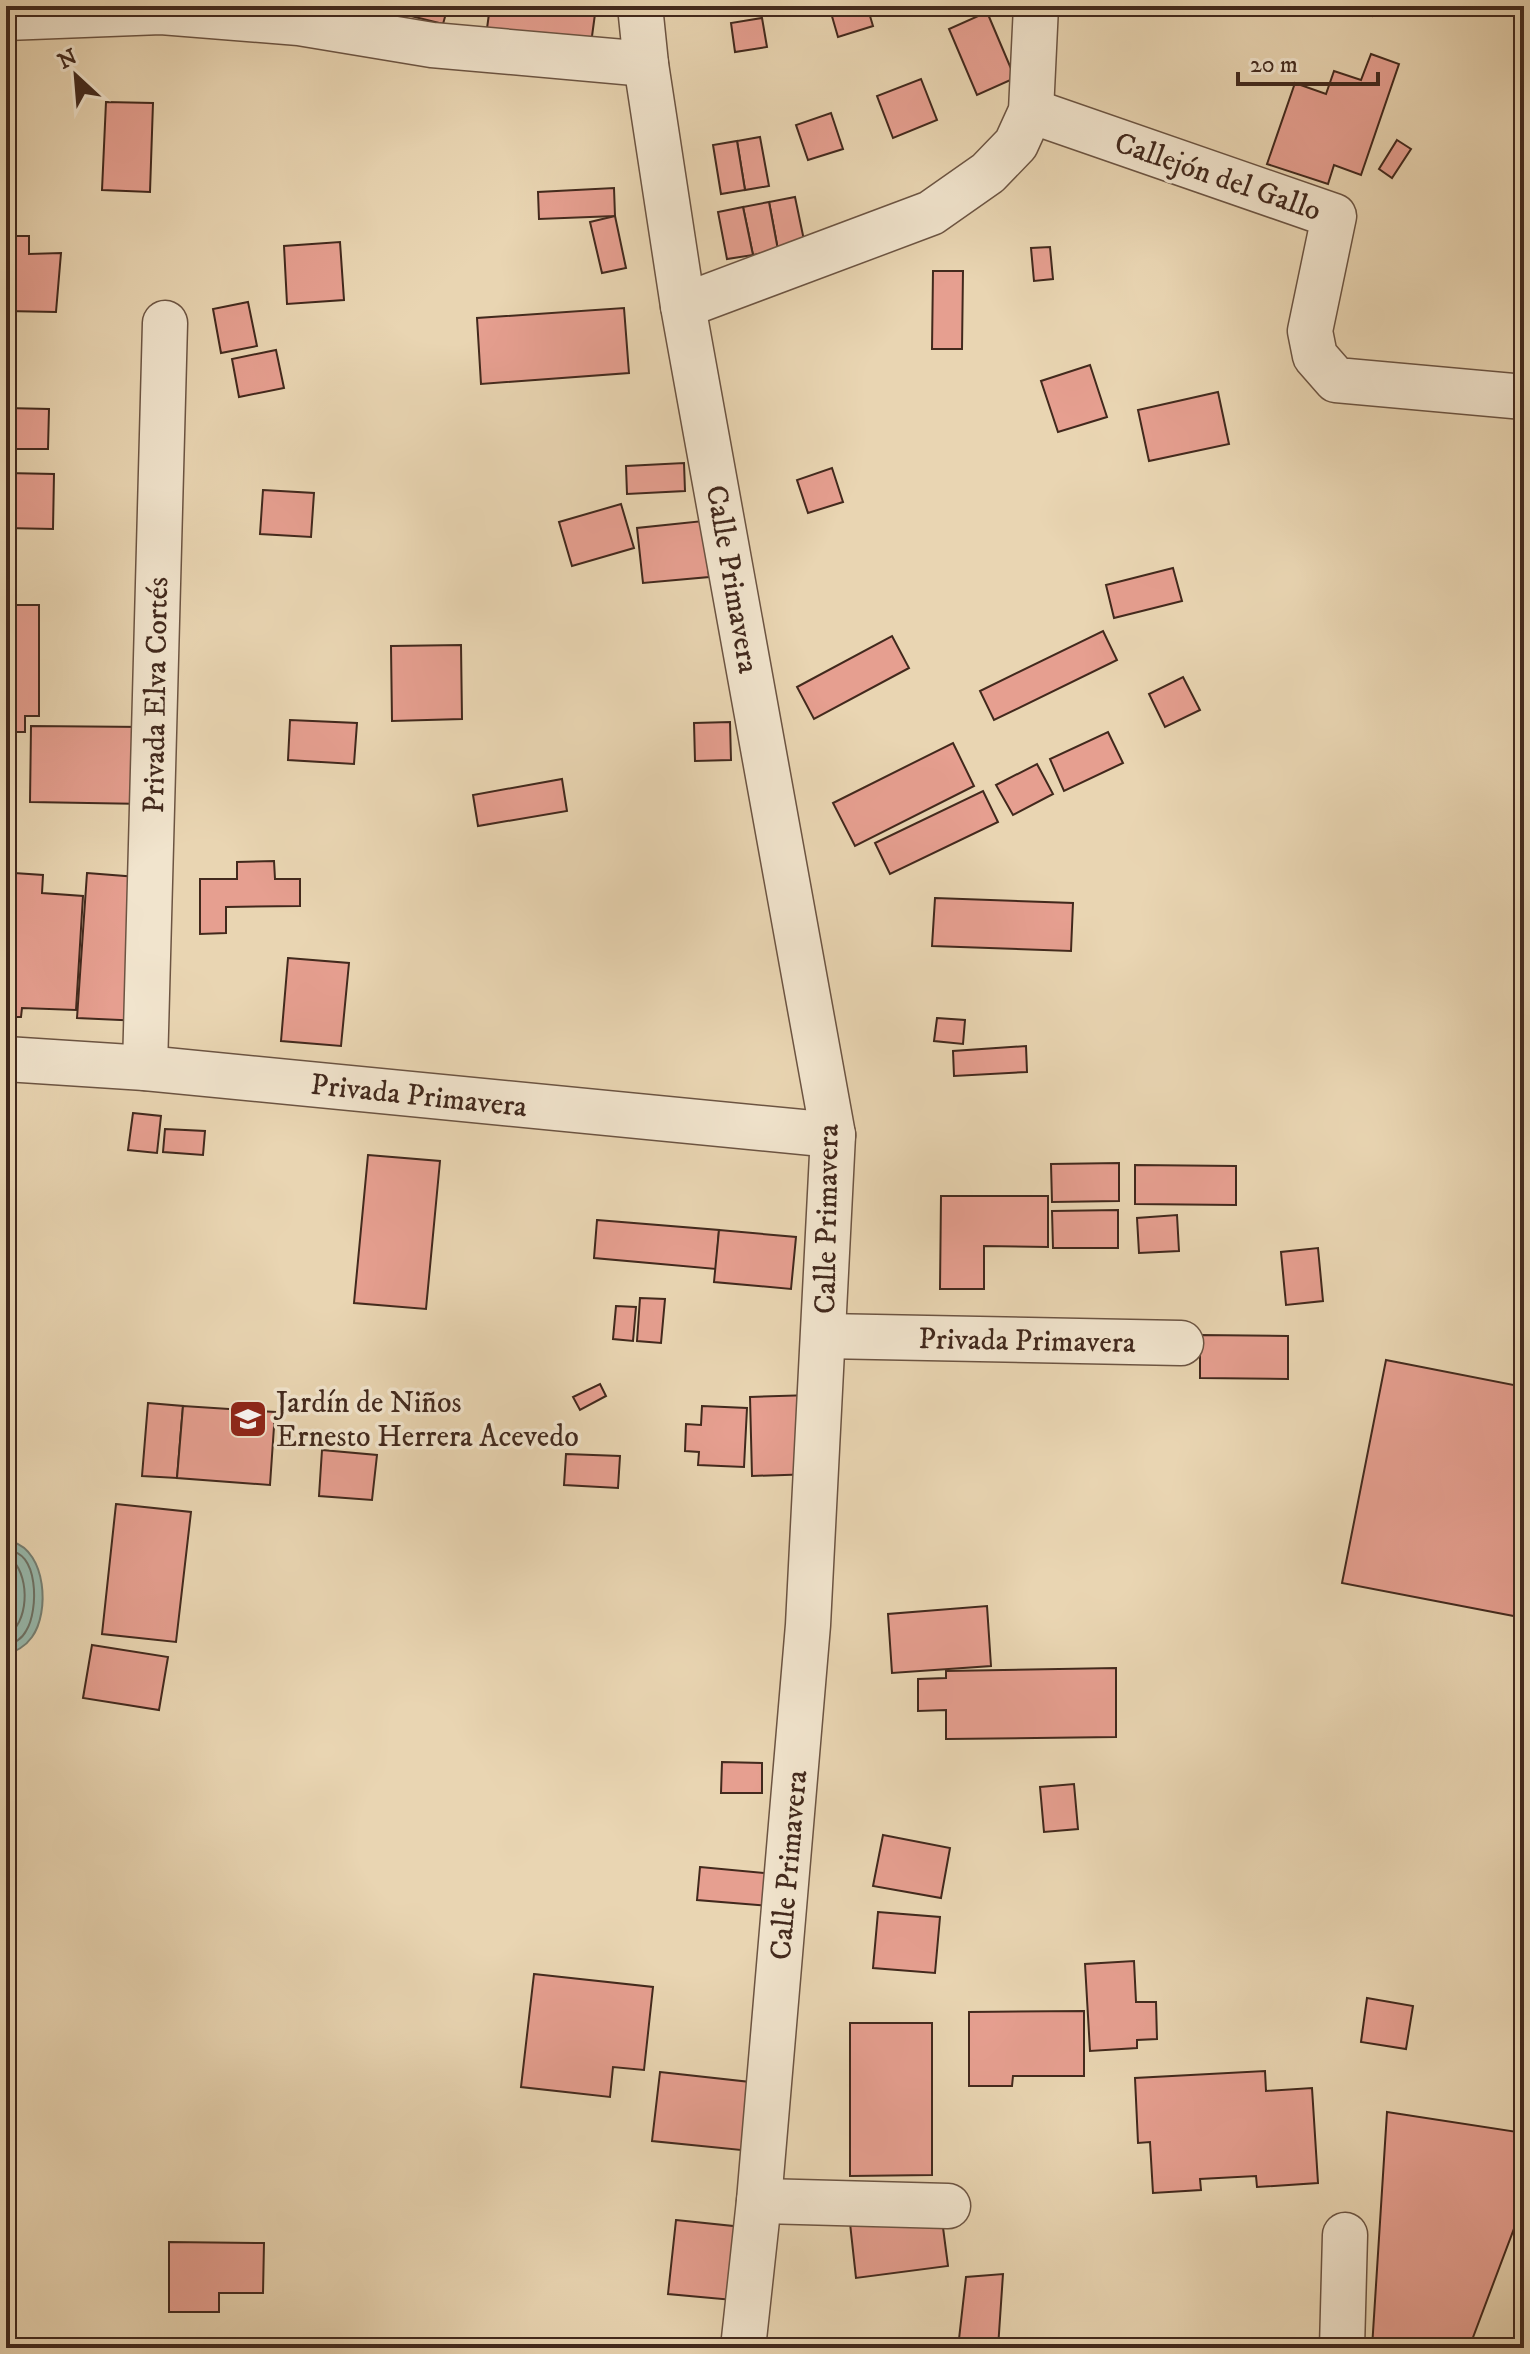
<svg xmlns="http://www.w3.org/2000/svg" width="1530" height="2354" font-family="'IM FELL DW Pica',serif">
	<rect width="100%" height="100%" fill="#e9d5b2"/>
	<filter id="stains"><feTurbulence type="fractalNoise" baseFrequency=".0025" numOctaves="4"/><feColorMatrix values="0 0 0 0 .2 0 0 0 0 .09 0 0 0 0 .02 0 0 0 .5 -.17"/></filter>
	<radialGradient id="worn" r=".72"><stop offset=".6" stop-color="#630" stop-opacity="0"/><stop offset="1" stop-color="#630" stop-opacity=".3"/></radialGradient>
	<path fill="#97b9ad" stroke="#757f73" stroke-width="2" d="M13 1542C46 1552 50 1612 32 1637 25 1647 16 1651 6 1655V1544Z"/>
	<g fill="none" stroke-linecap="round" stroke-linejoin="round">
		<g stroke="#6c7165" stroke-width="2">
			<path d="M6 1551C39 1548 39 1611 26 1631 22 1639 14 1643 6 1647"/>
			<path d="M6 1561H13C30 1578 29 1624 6 1636"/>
		</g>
	</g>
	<g fill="#e69f90" stroke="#42291d" stroke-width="2">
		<path d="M371 6H448L443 24Z"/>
		<path d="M490 6H539L595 14 590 51 486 36Z"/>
		<path d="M829 6H867L873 26 838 37Z"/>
		<path d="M1344 6H1376L1372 16Z"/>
		<path d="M987 12 1015 78 977 95 949 29Z"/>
		<path d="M762 18 767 47 735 52 731 23Z"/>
		<path d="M1371 54 1399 64 1361 175 1334 165 1328 184 1267 164 1295 83 1326 94 1334 71 1361 80Z"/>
		<path d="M921 79 937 120 893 138 877 96Z"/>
		<path d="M106 102 153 103 150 192 102 190Z"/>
		<path d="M831 113 843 149 808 160 796 125Z"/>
		<path d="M760 137 769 186 745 190 737 141Z"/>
		<path d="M1397 140 1411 149 1392 178 1379 169Z"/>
		<path d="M737 141 745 190 721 194 713 145Z"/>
		<path d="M614 188 615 216 539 219 538 192Z"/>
		<path d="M795 197 805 245 778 250 769 202Z"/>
		<path d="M769 202 778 250 753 255 743 207Z"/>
		<path d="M743 207 753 255 727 259 718 212Z"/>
		<path d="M615 216 626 268 602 273 590 222Z"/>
		<path d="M6 236H29V254L61 253 56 312 6 311Z"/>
		<path d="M340 242 344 300 287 304 284 246Z"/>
		<path d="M1050 247 1053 279 1034 281 1031 248Z"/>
		<path d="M933 271H963L962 349H932Z"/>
		<path d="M248 302 257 346 221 353 213 309Z"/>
		<path d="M624 308 629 373 481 384 477 318Z"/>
		<path d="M276 350 284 388 239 397 232 359Z"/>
		<path d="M1090 365 1107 417 1058 432 1041 381Z"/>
		<path d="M1218 392 1229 444 1149 461 1138 410Z"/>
		<path d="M6 408 49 409 48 449H6Z"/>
		<path d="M684 463 685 491 627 494 626 466Z"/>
		<path d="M832 468 843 502 808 513 797 480Z"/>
		<path d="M6 473 54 474 53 529 6 528Z"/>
		<path d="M263 490 314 493 311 537 260 534Z"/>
		<path d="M621 504 634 548 572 566 559 522Z"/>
		<path d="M703 521 709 577 643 583 637 528Z"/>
		<path d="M1173 568 1182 601 1114 618 1106 585Z"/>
		<path d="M6 605H39V716H25V732H6Z"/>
		<path d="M1103 631 1117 660 994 720 980 691Z"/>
		<path d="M892 636 909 668 814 719 797 687Z"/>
		<path d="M461 645 462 719 392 721 391 646Z"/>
		<path d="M1183 677 1200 710 1165 727 1149 694Z"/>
		<path d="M290 720 357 723 354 764 288 760Z"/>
		<path d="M730 722 731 760 695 761 694 723Z"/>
		<path d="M31 726 146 727V804L30 802Z"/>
		<path d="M1108 732 1123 763 1064 791 1050 759Z"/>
		<path d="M953 743 974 786 855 846 833 803Z"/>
		<path d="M1037 764 1053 794 1013 815 996 785Z"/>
		<path d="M562 779 567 811 478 826 473 795Z"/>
		<path d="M983 791 998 822 890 874 875 843Z"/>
		<path d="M274 861 275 879H300V906L226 907V933L200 934V879H237V862Z"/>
		<path d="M14 873 43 875 42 893 83 896 76 1010 22 1008 21 1017H6V891L13 892Z"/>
		<path d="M87 873 150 878 142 1021 77 1018Z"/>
		<path d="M935 898 1073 903 1071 951 932 946Z"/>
		<path d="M288 958 349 963 341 1046 281 1041Z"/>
		<path d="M937 1018 965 1020 963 1044 934 1041Z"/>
		<path d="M1026 1046 1027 1072 954 1076 953 1051Z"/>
		<path d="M133 1113 161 1116 157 1153 128 1150Z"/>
		<path d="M165 1129 205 1131 203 1155 163 1152Z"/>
		<path d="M368 1155 440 1161 426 1309 354 1303Z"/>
		<path d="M1119 1163V1201L1052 1202 1051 1164Z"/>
		<path d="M1135 1165 1236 1166V1205L1135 1204Z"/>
		<path d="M941 1196H1048V1247L984 1246V1289H940Z"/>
		<path d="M1118 1210V1248H1053L1052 1211Z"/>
		<path d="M1177 1215 1179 1251 1139 1253 1137 1218Z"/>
		<path d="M597 1220 719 1230 716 1269 594 1258Z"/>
		<path d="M719 1230 796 1237 791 1289 714 1282Z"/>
		<path d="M1318 1248 1323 1301 1286 1305 1281 1252Z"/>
		<path d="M640 1298 665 1299 661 1343 637 1341Z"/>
		<path d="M616 1306 636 1307 633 1341 613 1339Z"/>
		<path d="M1200 1335 1288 1336V1379L1200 1378Z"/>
		<path d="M1386 1360 1524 1387V1618L1342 1583Z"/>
		<path d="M600 1384 606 1396 580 1410 573 1397Z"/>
		<path d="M812 1395 814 1474 752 1476 750 1397Z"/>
		<path d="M148 1403 183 1406 177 1478 142 1476Z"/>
		<path d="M183 1406 275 1412 270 1485 177 1478Z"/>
		<path d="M702 1406 747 1408 744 1467 698 1465 699 1452 685 1451 686 1424 701 1425Z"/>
		<path d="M322 1450 377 1455 372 1500 319 1496Z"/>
		<path d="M566 1454 620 1456 618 1488 564 1485Z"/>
		<path d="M116 1504 191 1512 176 1642 102 1634Z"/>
		<path d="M987 1606 991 1666 892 1673 888 1614Z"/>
		<path d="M92 1645 168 1657 159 1710 83 1698Z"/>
		<path d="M1116 1668V1737L946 1739V1710L918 1711V1679L946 1678V1671Z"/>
		<path d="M722 1762 762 1763V1793H721Z"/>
		<path d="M1074 1784 1078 1829 1044 1832 1040 1787Z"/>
		<path d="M883 1835 950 1848 941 1898 873 1886Z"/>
		<path d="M700 1867 787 1875 784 1907 697 1900Z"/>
		<path d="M878 1912 940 1917 935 1973 873 1968Z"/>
		<path d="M1134 1961 1136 2002H1156L1157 2039 1137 2040V2048L1090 2051 1085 1964Z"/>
		<path d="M534 1974 653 1987 644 2070 613 2067 610 2097 521 2087Z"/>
		<path d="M1367 1998 1413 2006 1406 2049 1361 2042Z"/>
		<path d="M1084 2011V2076H1013L1012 2086H969V2012Z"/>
		<path d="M850 2023H932V2175L850 2176Z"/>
		<path d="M1265 2071 1266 2091 1312 2088 1318 2183 1257 2187 1256 2176 1200 2179 1201 2190 1153 2193 1150 2142 1138 2143 1135 2078Z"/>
		<path d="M660 2072 759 2083 751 2151 652 2141Z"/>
		<path d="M1387 2112 1524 2133V2202L1469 2348H1372Z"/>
		<path d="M941 2212 948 2266 856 2278 850 2223Z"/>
		<path d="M676 2220 752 2228 744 2301 668 2294Z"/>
		<path d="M169 2242 264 2243 263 2293H219V2312H169Z"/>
		<path d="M1003 2274 998 2348H958L966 2277Z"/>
	</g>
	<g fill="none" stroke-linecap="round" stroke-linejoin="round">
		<defs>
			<g id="minor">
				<path d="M640 6 646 64 683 306 833 1135 808 1625 759 2201 743 2348"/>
				<path d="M6 18 161 12 299 23 432 45 646 64"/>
				<path d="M1031 111 1334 216 1310 331 1315 356 1336 380 1524 397"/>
				<path d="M683 306 931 213 988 173 1016 144 1031 111 1036 6"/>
				<path d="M6 1059 145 1068 833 1135"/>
				<path d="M145 1068 165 323"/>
				<path d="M824 1336 1181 1343"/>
				<path d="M759 2201 948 2206"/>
				<path d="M1342 2348 1345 2235"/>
			</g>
		</defs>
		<use href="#minor" stroke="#6c5442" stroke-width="47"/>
		<use href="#minor" stroke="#f1e4cd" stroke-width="44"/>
	</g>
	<defs>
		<symbol id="school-square" viewBox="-11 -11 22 22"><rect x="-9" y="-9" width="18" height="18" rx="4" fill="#8f2418" stroke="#f1e4cd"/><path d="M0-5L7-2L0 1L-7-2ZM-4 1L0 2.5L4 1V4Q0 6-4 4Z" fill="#fff"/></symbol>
	</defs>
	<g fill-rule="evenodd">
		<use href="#school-square" x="226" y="1397" width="44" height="44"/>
	</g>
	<g text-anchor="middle" stroke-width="7" stroke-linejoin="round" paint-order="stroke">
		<g font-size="30" fill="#42291d" stroke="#f1e4cd">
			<text transform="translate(1218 176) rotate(19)" y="10">Callejón del Gallo</text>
			<text transform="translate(733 579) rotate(80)" y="10">Calle Primavera</text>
			<text transform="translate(155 695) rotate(-89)" y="10">Privada Elva Cortés</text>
			<text transform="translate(419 1095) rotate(6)" y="10">Privada Primavera</text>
			<text transform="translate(826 1219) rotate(-89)" y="10">Calle Primavera</text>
			<text transform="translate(1027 1340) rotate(1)" y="10">Privada Primavera</text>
			<text transform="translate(788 1865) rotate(-85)" y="10">Calle Primavera</text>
		</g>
		<g font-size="30" fill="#42291d" stroke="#f1e4cd" text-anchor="start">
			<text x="276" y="1412">Jardín de Niños<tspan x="276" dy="34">Ernesto Herrera Acevedo</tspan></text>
		</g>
	</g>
	<rect width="1530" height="2354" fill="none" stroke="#e9d5b2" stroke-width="32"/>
	<rect x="8" y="8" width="1514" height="2338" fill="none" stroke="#42291d" stroke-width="4"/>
	<rect x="16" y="16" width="1498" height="2322" fill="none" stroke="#42291d" stroke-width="2"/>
	<g transform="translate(76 76) rotate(334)" stroke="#f1e4cd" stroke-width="6" paint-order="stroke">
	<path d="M0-6L14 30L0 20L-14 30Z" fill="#42291d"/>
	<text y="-12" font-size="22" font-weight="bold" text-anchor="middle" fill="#42291d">N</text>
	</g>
	<path d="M1238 72v12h140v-12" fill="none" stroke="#42291d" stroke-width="4"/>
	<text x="1250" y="72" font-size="24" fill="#42291d" stroke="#f1e4cd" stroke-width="6" paint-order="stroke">20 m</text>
	<rect width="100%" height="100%" filter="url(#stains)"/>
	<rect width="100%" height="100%" fill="url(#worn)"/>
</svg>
